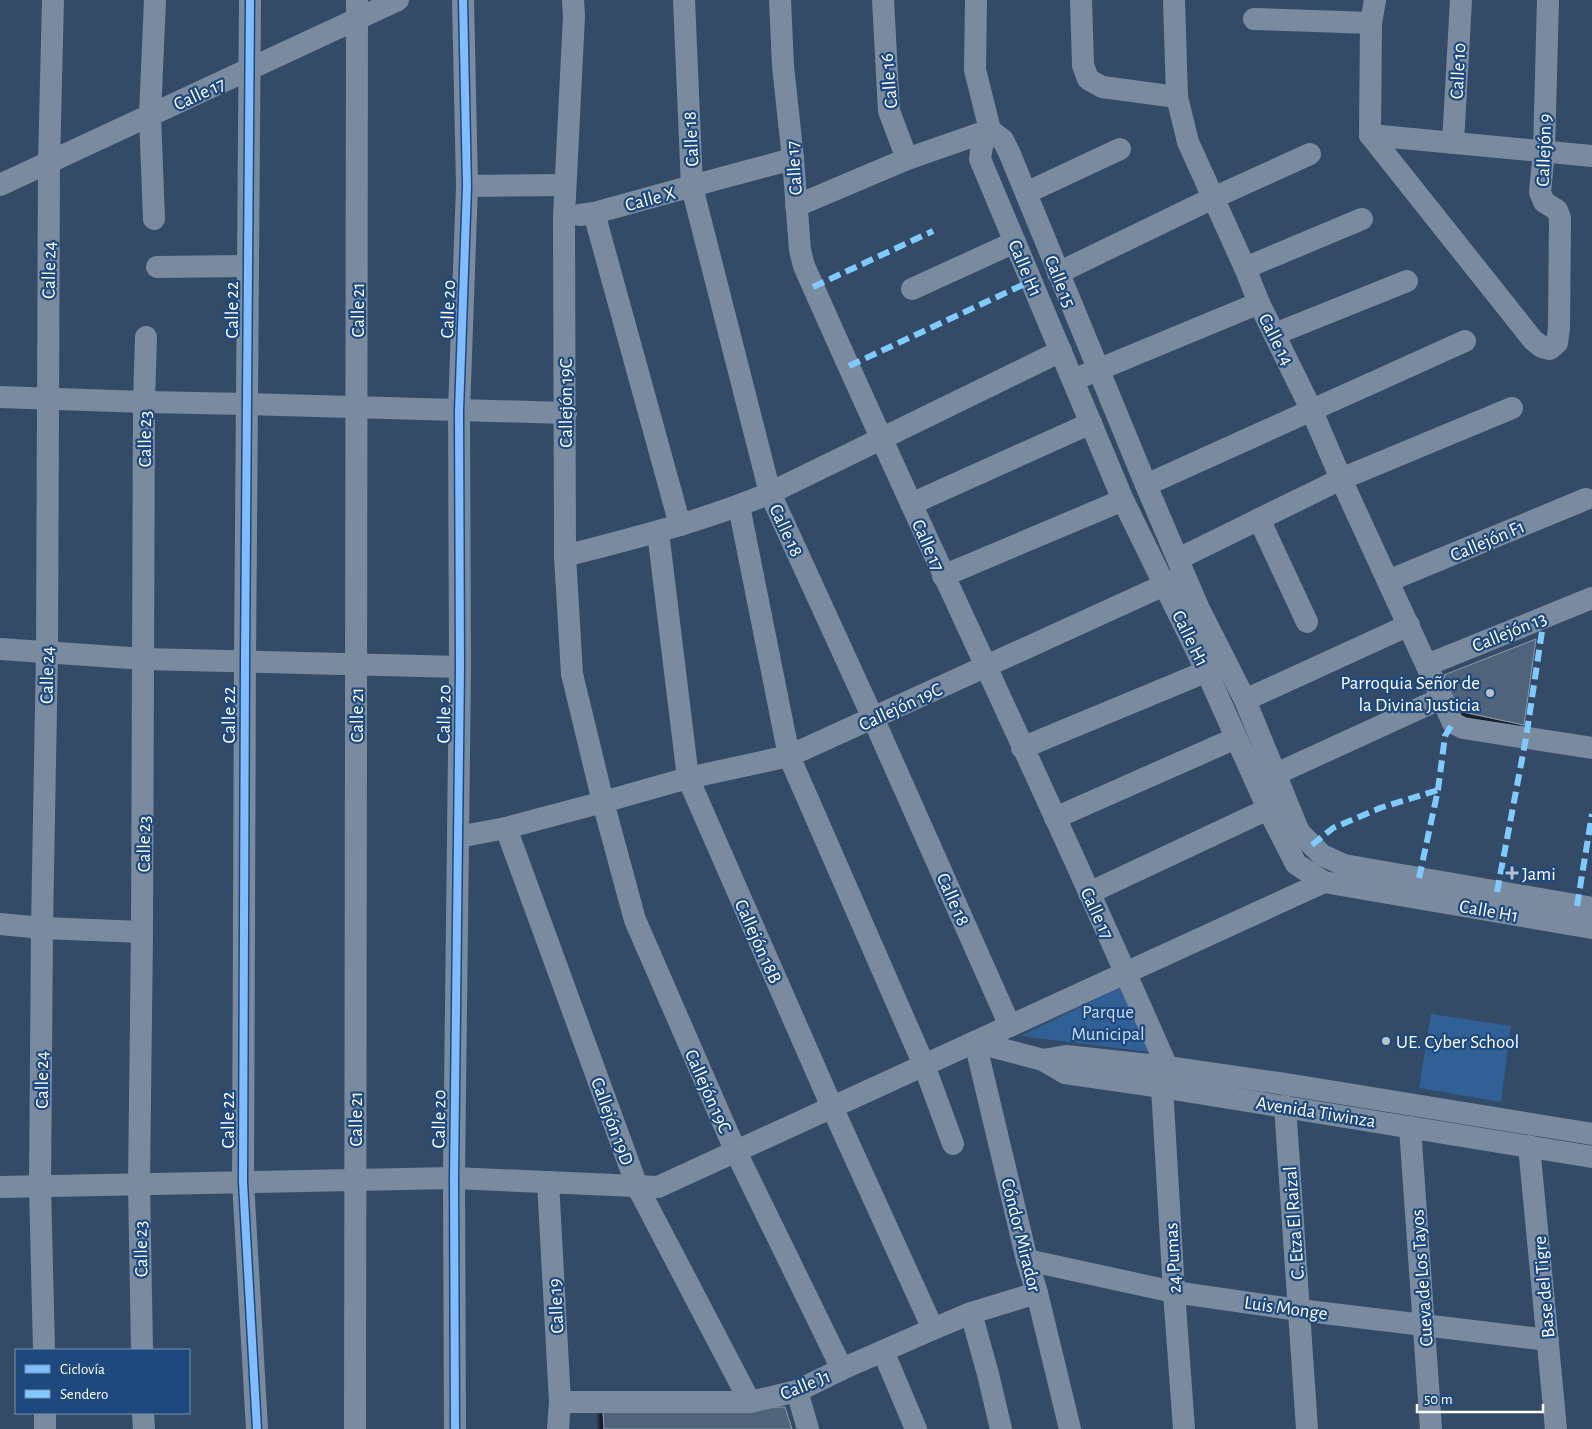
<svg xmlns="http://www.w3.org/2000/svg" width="1592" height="1429" font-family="'Alegreya Sans',sans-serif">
	<defs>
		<filter id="shadow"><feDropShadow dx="-4.5" dy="4.5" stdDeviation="1" flood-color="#0009"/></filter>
	</defs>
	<rect width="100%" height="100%" fill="#344b68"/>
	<g fill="#316096">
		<path d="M1121 987 1150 1052 1021 1036Z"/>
		<path d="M1431 1014 1511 1026 1501 1102 1419 1088Z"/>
	</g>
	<g fill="#50637a" stroke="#8d9bad" filter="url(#shadow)">
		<path d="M1536 639 1524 725 1458 711 1444 675Z"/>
		<path d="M785 1407 792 1429H604L603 1409Z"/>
	</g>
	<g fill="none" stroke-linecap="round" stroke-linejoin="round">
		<g stroke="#7a8b9f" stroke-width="22">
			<path d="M250 0 245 661 243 1182 257 1429"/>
			<path d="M684 0 692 187 770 493 873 718 1010 1026"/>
			<path d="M780 0 783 66 793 159 800 250 804 266C922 534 1050 798 1167 1067"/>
			<path d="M883 0 889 111 907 159"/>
			<path d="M976 0 975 70 990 130 1003 140 1009 152 1146 485 1199 609 1245 700 1299 832 1322 855 1344 865 1592 908"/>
			<path d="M1081 0 1083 65 1088 79 1102 87 1177 97"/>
			<path d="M1174 0 1177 97 1188 142 1245 268 1259 303 1312 411 1341 479 1453 723 1463 728 1592 748"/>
			<path d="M1254 19 1371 23"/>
			<path d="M990 130 982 146 980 159 1123 500 1206 670 1268 809 1296 864 1324 882 1592 928"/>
			<path d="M1370 135 1533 340 1542 347 1550 349 1557 343 1559 328 1560 218 1557 210 1544 202 1540 192 1544 151 1548 0"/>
			<path d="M1370 135 1592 156"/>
			<path d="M1370 135 1371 23 1375 0"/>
			<path d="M1453 143 1461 0"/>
			<path d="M0 185 398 0"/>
			<path d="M467 186 565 185"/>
			<path d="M1026 193 1120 149"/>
			<path d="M796 206 907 159 990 130"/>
			<path d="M594 213 680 525"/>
			<path d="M580 215 594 213C660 195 726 176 793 159"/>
			<path d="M154 219 150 115 155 0"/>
			<path d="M157 267 248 266"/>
			<path d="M1245 268 1362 219"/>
			<path d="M1058 273 1213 198 1310 154"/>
			<path d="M912 289 1015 242"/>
			<path d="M1275 334 1407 281"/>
			<path d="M1083 376 1259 303"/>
			<path d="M0 397 144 402 247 404 566 413"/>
			<path d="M1146 485 1465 341"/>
			<path d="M911 504 1091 423"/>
			<path d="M739 506 789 756 924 1065 953 1144"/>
			<path d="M1259 519 1307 622"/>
			<path d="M658 532 688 778 832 1107 933 1329"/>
			<path d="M565 556C634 538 704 521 770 493L1061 351"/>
			<path d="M1178 559 1341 479 1512 408"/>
			<path d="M943 576 1123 500"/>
			<path d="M1388 581 1586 499"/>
			<path d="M0 649 144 659 460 667"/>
			<path d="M1427 665 1592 598"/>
			<path d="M1245 700 1409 625"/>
			<path d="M1022 748 1193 677 1206 670"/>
			<path d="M1276 774 1442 698"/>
			<path d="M1055 818 1236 738"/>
			<path d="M506 828 637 1186 750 1402"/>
			<path d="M458 837 506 828 603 802 572 674 565 556 564 216 574 16 573 0"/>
			<path d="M1089 893 1268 809"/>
			<path d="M0 924 42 928 142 932"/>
			<path d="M1043 1060 1066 1056 1167 1067 1285 1084 1592 1134"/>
			<path d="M1162 1087 1174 1292 1184 1429"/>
			<path d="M1285 1106 1307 1429"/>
			<path d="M1410 1127 1431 1429"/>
			<path d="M1529 1146 1556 1429"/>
			<path d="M548 1182 560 1402 558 1429"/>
			<path d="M0 1187 454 1178 658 1187 1324 882"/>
			<path d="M1027 1260 1174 1292 1299 1310 1548 1340"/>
			<path d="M971 1313 988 1374 1001 1429"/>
			<path d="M44 1350 40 1186 42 928 47 652 49 162 53 0"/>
			<path d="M142 1350 139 1184 142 932 144 402 146 337"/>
			<path d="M883 1351 916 1429"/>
			<path d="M842 1369 736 1152 635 920 603 802 688 778 789 756 1184 576"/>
			<path d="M797 1391 808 1429"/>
			<path d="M560 1402H750L797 1391 842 1369 933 1329 971 1313 1037 1293"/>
			<path d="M45 1413V1429"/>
			<path d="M143 1413 144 1429"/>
			<path d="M355 1429 357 0"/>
			<path d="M455 1429 454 1178 460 667 459 411 467 186 463 0"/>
			<path d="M1070 1429 1037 1293 1027 1260 975 1042 1043 1060 1065 1073 1162 1087 1592 1157"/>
		</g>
		<g stroke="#80caff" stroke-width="6" stroke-dasharray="12 6" stroke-linecap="butt">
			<path d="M813 287 933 231"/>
			<path d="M849 366 1031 281"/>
			<path d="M1312 845 1333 828 1380 808 1438 790"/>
			<path d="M1419 878 1438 790 1445 736 1453 723"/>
			<path d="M1497 892 1526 738 1544 618"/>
			<path d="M1577 906 1592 814"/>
		</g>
		<defs>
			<g id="cycleway">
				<path d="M250 0 245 661 243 1182 257 1429"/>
				<path d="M455 1429 454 1178 460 667 459 411 467 186 463 0"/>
			</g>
		</defs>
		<use href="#cycleway" stroke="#1e497e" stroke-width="11"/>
		<use href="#cycleway" stroke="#80bcff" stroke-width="8"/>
	</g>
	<g fill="#b8c0ca" stroke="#1e497e" stroke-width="2">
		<circle cx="1490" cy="693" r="5"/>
		<path d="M1509.5 865.5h5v5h5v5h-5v5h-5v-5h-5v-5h5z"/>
		<circle cx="1386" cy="1041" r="5"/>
	</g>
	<g text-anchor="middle" stroke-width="4.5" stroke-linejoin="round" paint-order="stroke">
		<g font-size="19" fill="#fff" stroke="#1e497e">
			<text transform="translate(1457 71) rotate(-87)" y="7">Calle 10</text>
			<text transform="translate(888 81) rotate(-95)" y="7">Calle 16</text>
			<text transform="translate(199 93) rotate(-25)" y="7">Calle 17</text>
			<text transform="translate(690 139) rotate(-93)" y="7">Calle 18</text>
			<text transform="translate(1543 150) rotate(-88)" y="7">Callejón 9</text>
			<text transform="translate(793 168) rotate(-94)" y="7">Calle 17</text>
			<text transform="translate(650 198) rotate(-15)" y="7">Calle X</text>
			<text transform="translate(1026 268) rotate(67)" y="7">Calle H1</text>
			<text transform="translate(48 270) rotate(-89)" y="7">Calle 24</text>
			<text transform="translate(1061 281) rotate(68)" y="7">Calle 15</text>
			<text transform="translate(447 309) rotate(-88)" y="7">Calle 20</text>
			<text transform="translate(231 310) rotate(-90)" y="7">Calle 22</text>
			<text transform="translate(357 310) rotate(-90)" y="7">Calle 21</text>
			<text transform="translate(1277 339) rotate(63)" y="7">Calle 14</text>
			<text transform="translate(565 403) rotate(-90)" y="7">Callejón 19C</text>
			<text transform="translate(144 439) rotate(-90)" y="7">Calle 23</text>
			<text transform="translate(787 530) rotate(65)" y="7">Calle 18</text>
			<text transform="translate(1487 540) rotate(-23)" y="7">Callejón F1</text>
			<text transform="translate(929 545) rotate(66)" y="7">Calle 17</text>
			<text transform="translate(1509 631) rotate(-22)" y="7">Callejón 13</text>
			<text transform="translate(1191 638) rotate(64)" y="7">Calle H1</text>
			<text transform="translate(46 675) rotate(-89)" y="7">Calle 24</text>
			<text transform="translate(900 706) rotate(-25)" y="7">Callejón 19C</text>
			<text transform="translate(443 714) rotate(-89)" y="7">Calle 20</text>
			<text transform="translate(228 715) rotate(-90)" y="7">Calle 22</text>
			<text transform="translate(356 715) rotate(-90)" y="7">Calle 21</text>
			<text transform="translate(143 844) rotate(-90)" y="7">Calle 23</text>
			<text transform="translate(954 899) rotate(66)" y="7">Calle 18</text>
			<text transform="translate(1489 910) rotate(10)" y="7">Calle H1</text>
			<text transform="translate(1098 913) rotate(65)" y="7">Calle 17</text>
			<text transform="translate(759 941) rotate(66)" y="7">Callejón 18B</text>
			<text transform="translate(41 1080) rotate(-90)" y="7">Calle 24</text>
			<text transform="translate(709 1091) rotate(66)" y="7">Callejón 19C</text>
			<text transform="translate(1316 1111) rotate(9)" y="7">Avenida Tiwinza</text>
			<text transform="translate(355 1119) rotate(-90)" y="7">Calle 21</text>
			<text transform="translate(438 1119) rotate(-89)" y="7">Calle 20</text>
			<text transform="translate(227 1120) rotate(-90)" y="7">Calle 22</text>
			<text transform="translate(613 1121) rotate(70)" y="7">Callejón 19D</text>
			<text transform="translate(1293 1223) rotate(-94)" y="7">C. Etza El Raizal</text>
			<text transform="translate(1022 1235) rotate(76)" y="7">Cóndor Mirador</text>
			<text transform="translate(140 1249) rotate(-91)" y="7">Calle 23</text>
			<text transform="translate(1172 1258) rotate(-93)" y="7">24 Pumas</text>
			<text transform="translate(1421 1278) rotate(-94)" y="7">Cueva de Los Tayos</text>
			<text transform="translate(1543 1287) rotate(-95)" y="7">Base del Tigre</text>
			<text transform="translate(555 1306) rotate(-93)" y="7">Calle 19</text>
			<text transform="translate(1286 1307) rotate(8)" y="7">Luis Monge</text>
			<text transform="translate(805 1384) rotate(-22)" y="7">Calle J1</text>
		</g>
		<g font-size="19" fill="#fff" stroke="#1e497e" text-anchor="start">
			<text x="1480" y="689" text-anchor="end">Parroquia Señor de<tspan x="1480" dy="22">la Divina Justicia</tspan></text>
			<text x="1522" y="880">Jami</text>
			<text x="1396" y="1048">UE. Cyber School</text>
		</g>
		<g font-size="19" fill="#c6dcf6" stroke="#1e497e">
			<text x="1108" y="1018">Parque<tspan x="1108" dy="22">Municipal</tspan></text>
		</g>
	</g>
	<rect x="15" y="1349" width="175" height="65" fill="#1e497e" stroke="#7892b2"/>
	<rect x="25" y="1365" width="25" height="8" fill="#80bcff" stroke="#7892b2"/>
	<text x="60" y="1374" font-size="15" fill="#ffffff">Ciclovía</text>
	<rect x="25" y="1390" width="25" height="8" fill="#80caff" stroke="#7892b2"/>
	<text x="60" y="1399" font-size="15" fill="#ffffff">Sendero</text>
	<path d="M1417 1404v8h126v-8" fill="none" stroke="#ffffff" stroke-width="2.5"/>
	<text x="1424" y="1404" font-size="15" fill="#ffffff" stroke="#1e497e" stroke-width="4" paint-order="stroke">50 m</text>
</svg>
